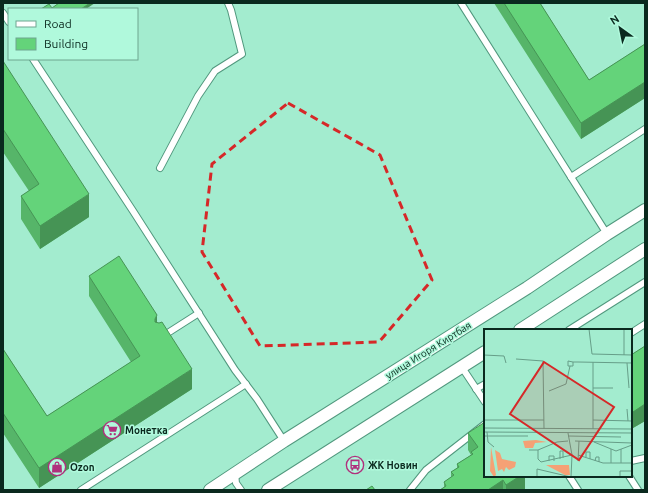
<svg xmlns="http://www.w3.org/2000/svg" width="648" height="493" font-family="Ubuntu,sans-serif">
	<rect width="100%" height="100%" fill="#a3eccf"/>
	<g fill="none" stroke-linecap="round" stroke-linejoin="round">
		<defs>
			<g id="lane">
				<path d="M461 3 607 234"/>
				<path d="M3 13 9 22"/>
				<path d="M33 59 133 211 235 370 257 399 284 441"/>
				<path d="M160 168 198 96 215 71 242 54 231 10 228 3"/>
				<path d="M571 177 645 129"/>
				<path d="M569 330 645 282"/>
				<path d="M631 333 645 324"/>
				<path d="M163 336 199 313"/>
				<path d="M461 366 485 402"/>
				<path d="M476 389 485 384"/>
				<path d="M631 461 645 458"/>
				<path d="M235 474 236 483 241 490"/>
				<path d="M569 476 578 490"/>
				<path d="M629 476 638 490"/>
				<path d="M81 490 246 384"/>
				<path d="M410 490 426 470 485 424"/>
			</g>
			<g id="street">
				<path d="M520 330 645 249"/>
				<path d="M210 490 284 441 527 288 607 234 645 210"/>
				<path d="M268 490 485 352"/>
			</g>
		</defs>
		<use href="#lane" stroke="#51987e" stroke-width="8"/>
		<use href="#street" stroke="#51987e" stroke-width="14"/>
		<use href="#lane" stroke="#fff" stroke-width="6"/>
		<use href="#street" stroke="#fff" stroke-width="12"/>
	</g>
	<g fill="#56b569">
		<path d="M494 3H540L589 80 645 44V98L581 139Z"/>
		<path d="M3 61 89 217 40 249 21 219V196L29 191 3 152Z"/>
		<path d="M89 276 157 322 192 389 39 488 3 433V349L47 416 131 362 89 296Z"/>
		<path d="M645 346V421L633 428 631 425V355Z"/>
		<path d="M468 433 525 476V489L524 490H440L444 487V482L451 477V472L457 468V464L471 455 468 450Z"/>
	</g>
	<g fill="#469455">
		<path d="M90 3H95L86 9H81Z"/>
		<path d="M645 82V98L581 139V123Z"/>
		<path d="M89 194V217L40 249V226Z"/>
		<path d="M157 315V335L155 319Z"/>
		<path d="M192 369V389L39 488V468Z"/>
		<path d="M645 404V421L633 428V412Z"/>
		<path d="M520 476H525V489L524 490H506V485Z"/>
		<path d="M503 480V490H488Z"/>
	</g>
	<g fill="#64d37a" stroke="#469455">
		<path d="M59 3H90L81 9H41L49 4 52 8Z"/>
		<path d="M504 3H540L589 80 645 44V82L581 123Z"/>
		<path d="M3 61 89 194 40 226 21 196 39 184 3 129Z"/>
		<path d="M119 256 157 315 155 319V322L159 323 162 322 192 369 39 468 3 413V349L47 416 140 356 89 276Z"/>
		<path d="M645 346V404L633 412 631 408V355Z"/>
		<path d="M485 422V476H520L506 485 503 480 488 490H440L446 486 444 482 454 475 451 472 459 467 457 464 473 454 471 452 478 447 468 433Z"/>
		<path d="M372 486 375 490H366Z"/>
	</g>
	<path fill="none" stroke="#d62828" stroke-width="3" stroke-dasharray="8 5" stroke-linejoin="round" d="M288 103 380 155 432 280 379 342 260 346 202 252 212 164Z"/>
	<defs>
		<symbol id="supermarket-ring" viewBox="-11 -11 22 22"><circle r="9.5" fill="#b0f9dc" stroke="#b0307d" stroke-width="1.5"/><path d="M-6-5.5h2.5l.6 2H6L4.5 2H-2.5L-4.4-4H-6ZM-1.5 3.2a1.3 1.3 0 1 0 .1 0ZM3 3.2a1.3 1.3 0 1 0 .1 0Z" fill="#b0307d"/></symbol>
		<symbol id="bus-ring" viewBox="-11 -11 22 22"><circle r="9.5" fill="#b0f9dc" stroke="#b0307d" stroke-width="1.5"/><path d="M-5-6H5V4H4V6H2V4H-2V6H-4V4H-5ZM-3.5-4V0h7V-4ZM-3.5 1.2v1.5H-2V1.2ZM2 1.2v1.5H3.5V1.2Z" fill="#b0307d"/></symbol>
		<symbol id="shop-ring" viewBox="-11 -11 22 22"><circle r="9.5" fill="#b0f9dc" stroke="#b0307d" stroke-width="1.5"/><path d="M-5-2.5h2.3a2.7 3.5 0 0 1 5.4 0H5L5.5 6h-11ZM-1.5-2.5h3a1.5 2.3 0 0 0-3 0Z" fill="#b0307d"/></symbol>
	</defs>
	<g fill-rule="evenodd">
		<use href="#supermarket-ring" x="102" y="420" width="20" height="20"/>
		<use href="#bus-ring" x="345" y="455" width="20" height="20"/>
		<use href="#shop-ring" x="47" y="457" width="20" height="20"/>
	</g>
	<g text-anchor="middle" stroke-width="3" stroke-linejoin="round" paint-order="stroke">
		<g font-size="10" fill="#0a291e" stroke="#b0f9dc">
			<text transform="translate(428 350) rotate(-32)" y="4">улица Игоря Киртбая</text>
		</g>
		<g font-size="10" font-weight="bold" fill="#0a291e" stroke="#b0f9dc" text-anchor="start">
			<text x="125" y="434">Монетка</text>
			<text x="368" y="469">ЖК Новин</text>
			<text x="70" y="471">Ozon</text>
		</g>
	</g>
	<g transform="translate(484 329)">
		<rect width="148" height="148" fill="#a3eccf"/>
		<path d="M52 111 63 113 51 114 49 119H41L39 112ZM7 118 12 146 10 148 6 142ZM11 121 16 124 18 130 32 133 31 138 25 141 22 138 20 143 18 140 14 142Z" fill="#f5a175"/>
		<path d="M62 136H85L86 146H81Z" fill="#f5a175"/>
		<path fill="none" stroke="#669e88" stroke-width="1" d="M105 0 108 25 148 26M0 26 20 27 22 34M140 26V0M32 30 59 32 60 100M89 33V37H84V32L89 33H94L148 34M143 34 145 59M109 59H129M65 62 82 55 86 37M143 80 144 92M0 91H60M109 91 148 92M0 99 148 100M109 100V33M0 103 148 104M3 103 4 113 10 118M0 107H44M84 107 137 108M91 112 148 114M110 113 132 122 148 116M45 121H54L73 113 84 112M54 121V130L57 133 88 126 84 104M94 126 119 134H148M102 128V123H106V130M76 130V122H79V129M65 132V127H70V132M94 132 95 112M111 132 112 128H115V133M127 134V120M137 134V120M53 148V140L87 148M87 148 88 126M136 148V142H148"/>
		<path fill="#d62828" fill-opacity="0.15" stroke="#d62828" stroke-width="2" d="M60 33 130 78 95 131 26 85Z"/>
		<rect width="148" height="148" fill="none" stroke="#0a291e" stroke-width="2"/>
	</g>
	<rect width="648" height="493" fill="none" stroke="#0a291e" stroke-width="8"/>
	<rect x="8" y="8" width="130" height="52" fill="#b0f9dc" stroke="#6ea690"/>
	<rect x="16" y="21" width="20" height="6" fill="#ffffff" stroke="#6ea690"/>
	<text x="44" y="28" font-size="12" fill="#0a291e">Road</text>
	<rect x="16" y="38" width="20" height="12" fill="#64d37a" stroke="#6ea690"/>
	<text x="44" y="48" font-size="12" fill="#0a291e">Building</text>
	<g transform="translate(620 28) rotate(327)" stroke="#b0f9dc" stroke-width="3" paint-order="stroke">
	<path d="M0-3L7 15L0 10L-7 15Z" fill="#0a291e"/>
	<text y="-6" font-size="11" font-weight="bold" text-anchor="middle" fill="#0a291e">N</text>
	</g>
</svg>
